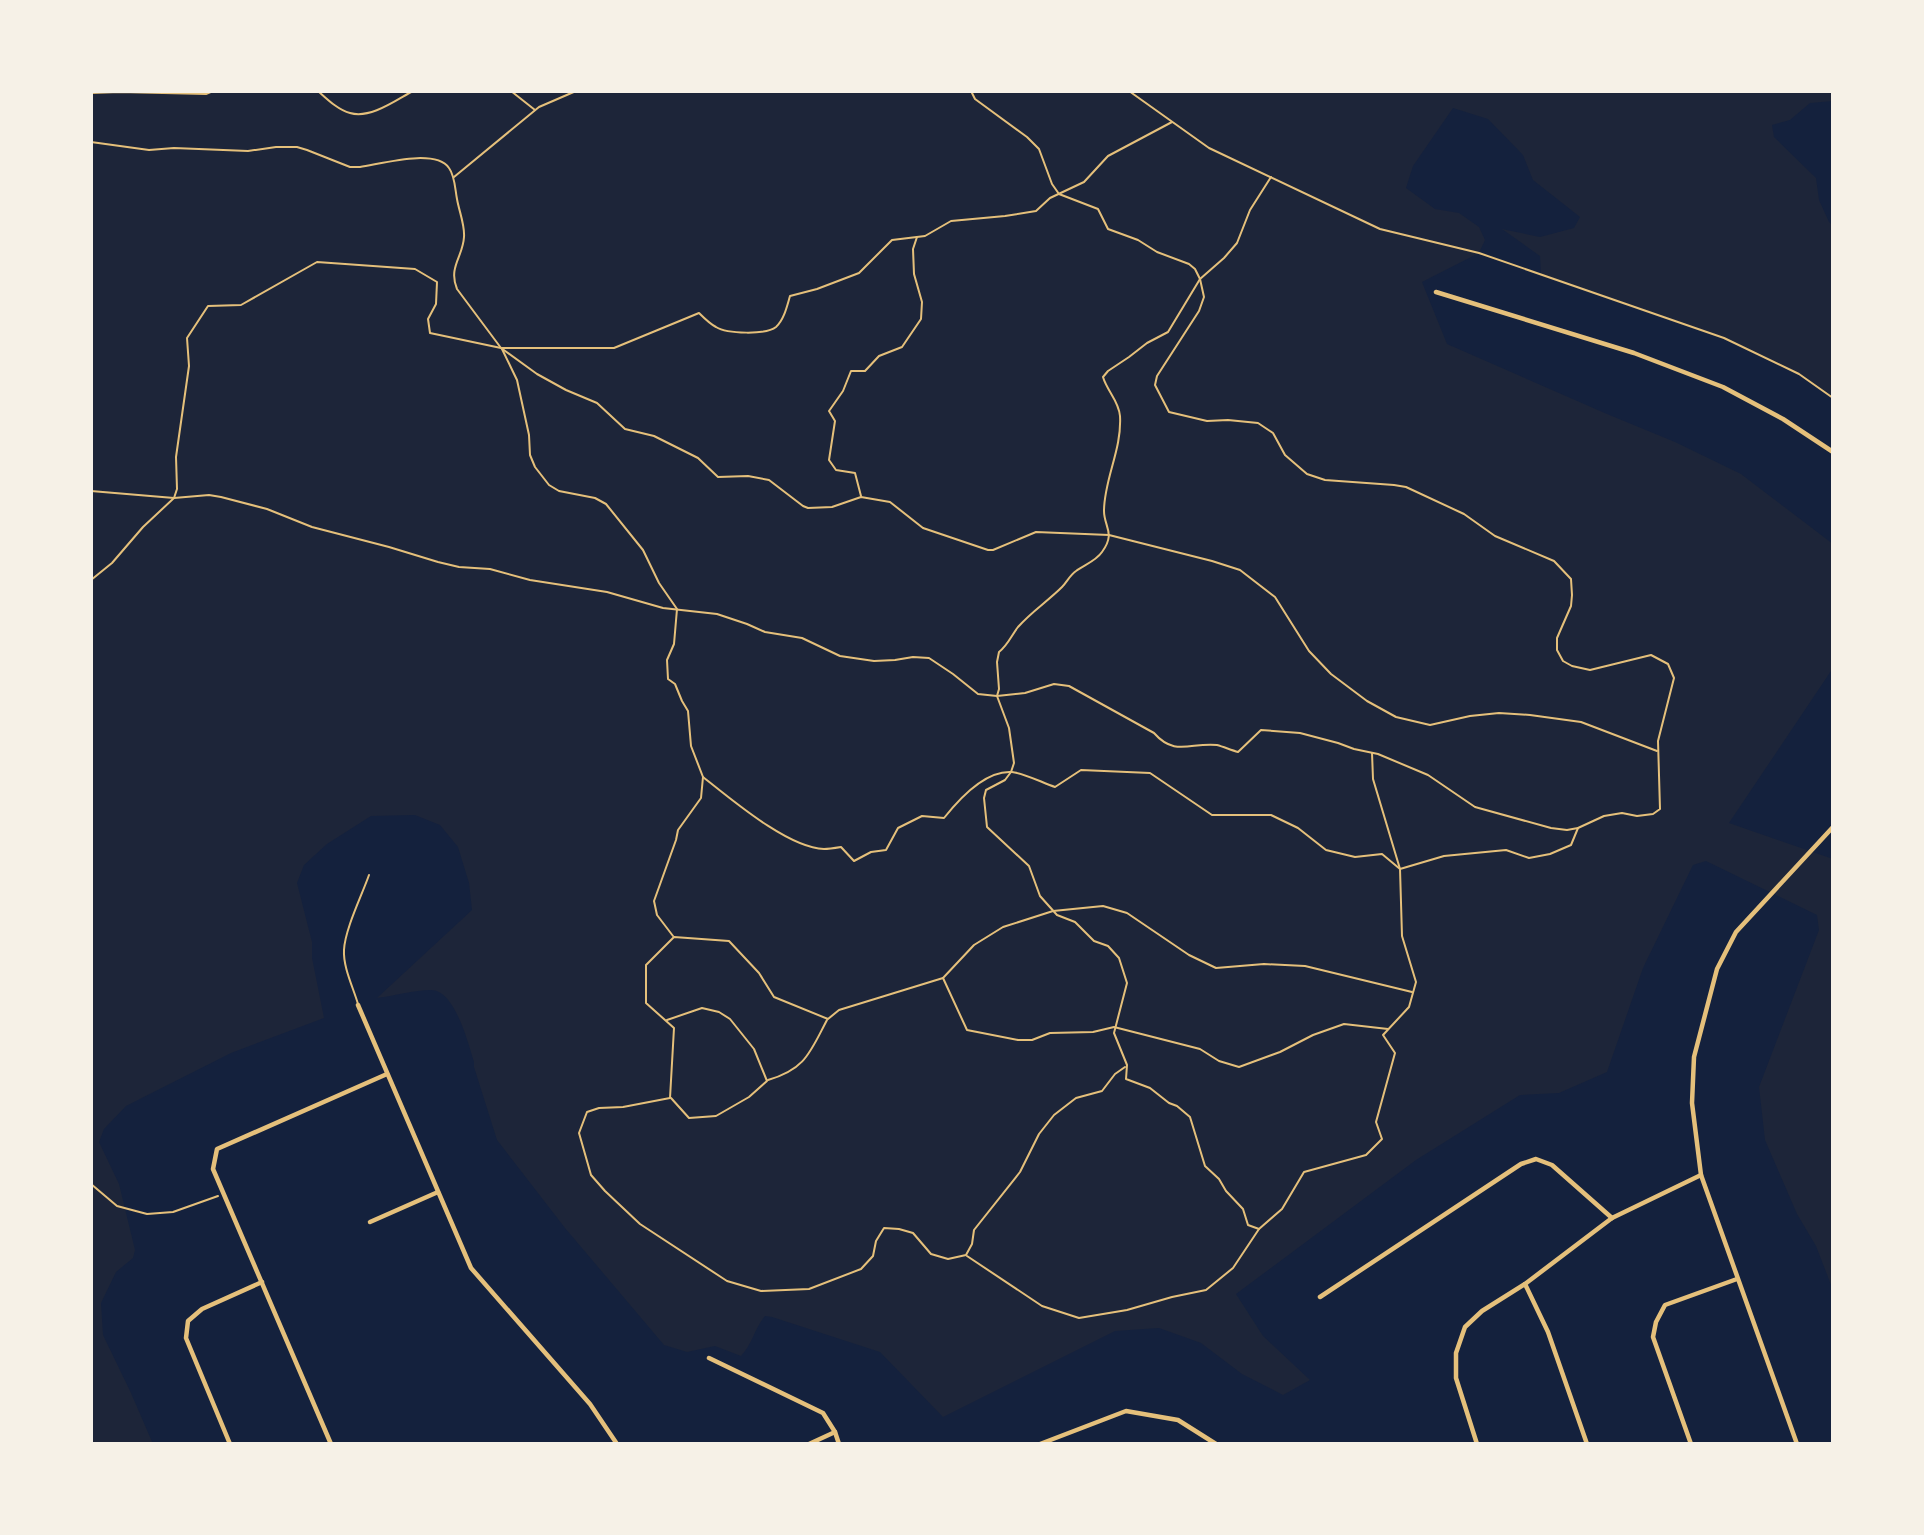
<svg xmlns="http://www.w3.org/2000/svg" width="1924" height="1535" font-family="Poppins,sans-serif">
	<rect width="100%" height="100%" fill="#14213d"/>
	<path fill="#1d2539" d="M91 91H1833V101L1810 103 1790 120 1772 125 1774 137 1816 178 1819 200 1829 222 1833 226V398L1799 374 1724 338 1541 275 1540 256 1502 229 1540 237 1574 228 1580 217 1533 180 1523 155 1488 119 1453 108 1413 166 1406 188 1435 209 1459 213 1479 227 1485 240 1479 253 1422 282 1447 344 1607 414 1675 442 1741 474 1833 544V668L1729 823 1833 859V1290L1816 1246 1797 1214 1765 1140 1759 1087 1819 930 1817 915 1706 861 1693 865 1643 968 1607 1072 1559 1093 1520 1095 1416 1160 1236 1294 1263 1336 1310 1380 1283 1395 1242 1374 1201 1343 1159 1328 1115 1331 943 1417 880 1352 772 1317 765 1316C754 1329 753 1343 741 1356L715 1346 687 1352 664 1345 565 1228 497 1140 474 1067V1062C468 1043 455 990 431 990 414 990 394 996 377 998L472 910 469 883 458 847 440 825 415 815 371 816 327 844 304 865 297 883 312 942V958L324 1018 231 1053 126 1106 104 1129 99 1142 119 1184 135 1250 133 1258 116 1272 101 1303 103 1335 131 1393 153 1444H91Z"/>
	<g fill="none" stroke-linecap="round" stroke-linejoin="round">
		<g stroke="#e5c07b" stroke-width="2">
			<path d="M318 91C327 99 338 110 350 113 371 119 396 100 413 91"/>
			<path d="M511 91 535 110"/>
			<path d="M1129 91 1209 148 1380 229 1479 253 1724 338 1799 374 1833 398"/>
			<path d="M91 93 120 92 206 94 213 91"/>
			<path d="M91 142 149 150 174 148 248 151 276 147H297L307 150 350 167H360C381 164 435 148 449 168 455 176 455 189 457 199 459 211 465 225 464 237 463 257 448 267 457 289L501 348 537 374 566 390 597 403 625 429 654 436 698 458 718 477 748 476 769 480 803 506 808 508 832 507 861 497 890 502 923 528 988 550H993L1036 532 1109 535 1212 561 1240 570 1275 597 1309 651 1331 674 1367 701 1396 717 1430 725 1470 716 1499 713 1530 715 1581 722 1657 751"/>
			<path d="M454 177 539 107 576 91"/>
			<path d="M1271 177 1250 210 1237 243 1224 258 1200 279 1168 332 1147 343 1129 357 1108 371 1103 377C1107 391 1119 401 1120 416 1122 450 1104 479 1104 511 1104 527 1116 533 1102 552 1096 561 1084 565 1076 571 1070 575 1067 582 1062 587 1048 601 1031 612 1018 627 1011 636 1008 645 999 652L997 662 999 689 997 696 1009 728 1014 763 1011 772 1005 780 986 790 984 798 987 827 1029 866 1040 896 1057 915 1075 922 1094 941 1108 946 1119 958 1127 983 1114 1033 1127 1065 1126 1079 1150 1088 1169 1103 1177 1106 1190 1117 1205 1166 1219 1179 1226 1191 1243 1209 1248 1225 1259 1229 1282 1209 1304 1172 1366 1155 1382 1139 1376 1122 1395 1053 1383 1035 1409 1007 1416 982 1402 936 1400 869 1373 779 1372 753"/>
			<path d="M502 349 517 380 529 435 530 455 535 467 549 485 559 491 595 498 606 504 643 550 659 583 677 609 674 644 667 660 668 679 675 684 682 701 688 711 691 746 703 777 701 798 678 830 676 840 654 901 657 915 673 936"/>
			<path d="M91 491 174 498 209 495 221 497 267 509 312 527 389 547 438 562 459 567 490 569 530 580 607 592 663 608 717 614 747 624 765 632 802 638 840 656 874 661 895 660 913 657 929 658 953 674 978 694 997 696 1025 693 1054 684 1069 686 1154 733C1175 757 1191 742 1217 745 1224 747 1231 750 1238 752L1261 730 1300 733 1338 743 1354 749 1378 754 1428 775 1475 807 1551 828 1567 830 1578 828 1604 816 1622 813 1637 816 1653 814 1660 809 1658 741 1674 678 1668 664 1651 655 1590 670 1572 666 1563 661 1557 650V638L1571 606 1572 595 1571 579 1554 561 1495 536 1464 514 1406 487 1394 485 1325 480 1307 474 1285 455 1273 433 1258 423 1228 420 1207 421 1169 412 1155 385 1157 376 1199 311 1204 297 1200 279 1195 269 1189 264 1157 252 1138 240 1108 229 1098 209 1059 194 1052 184 1039 149 1027 137 975 99 971 91"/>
			<path d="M861 496 855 473 836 470 829 460 835 421 829 411 843 391 851 371H865L879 356 902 347 921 319 922 302 914 274 913 249 917 237"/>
			<path d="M91 580 112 563 143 527 174 498 177 489 176 457 189 366 187 338 208 306 241 305 317 262 415 269 437 282 436 304 428 319 430 333 501 348H614L699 313C704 318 710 324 716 327 727 334 766 335 776 327 784 320 787 306 790 296L817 289 859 273 892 240 925 236 951 221 1005 216 1036 211 1050 198 1084 182 1108 156 1172 122"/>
			<path d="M703 777C731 799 788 848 824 849 829 849 835 848 841 847L854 861 871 852 886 850 898 828 922 816 944 818C959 799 985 770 1012 772 1024 773 1043 783 1055 787L1081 770 1150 773 1212 815H1271L1298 828 1326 850 1355 857 1382 854 1400 869 1444 856 1506 850 1529 858 1550 854 1571 845 1578 828"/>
			<path d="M943 978 967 1030 1018 1040H1032L1050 1033 1093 1032 1114 1027 1200 1049 1219 1061 1239 1067 1280 1052 1313 1035 1344 1024 1388 1029"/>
			<path d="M667 1020 702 1008 719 1012 730 1019 754 1049 767 1081 749 1097 716 1116 689 1118 671 1098"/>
			<path d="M1125 1067 1115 1074 1102 1091 1076 1098 1054 1115 1039 1134 1020 1172 974 1230 972 1244 966 1255 948 1259 931 1254 913 1233 899 1229 884 1228 876 1241 873 1256 861 1269 809 1289 761 1291 727 1281 640 1224 605 1191 591 1175 579 1133 587 1112 599 1108 623 1107 670 1098 674 1028 646 1003V965L674 937 729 941 759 973 774 997 828 1019 839 1010 943 978 974 945 1003 927 1053 911 1103 906 1127 913 1189 955 1216 968 1264 964 1305 966 1412 992"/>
			<path d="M768 1080C806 1069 810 1052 827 1020"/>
			<path d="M91 1184 117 1206 147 1214 173 1212 218 1196"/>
			<path d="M967 1256 1042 1306 1079 1318 1127 1310 1172 1297 1206 1290 1233 1268 1259 1229"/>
		</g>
		<path stroke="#e5c07b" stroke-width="2" d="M358 1004C353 987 343 967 344 950 345 929 362 895 369 875"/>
		<g stroke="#e5c07b" stroke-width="4.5">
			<path d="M1436 292 1634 353 1723 387 1783 419 1833 452"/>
			<path d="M358 1005 471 1268 590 1404 617 1444"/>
			<path d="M370 1222 438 1192"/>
			<path d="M1525 1284 1548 1332 1587 1444"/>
			<path d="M1320 1297 1521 1164 1536 1159 1552 1165 1612 1218"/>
			<path d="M709 1358 823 1413 835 1432 839 1444"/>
			<path d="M230 1444 186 1338 188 1321 202 1309 262 1282"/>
			<path d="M331 1444 213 1169 217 1149 387 1074"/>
			<path d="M809 1444 835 1432"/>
			<path d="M1040 1444 1126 1411 1178 1420 1216 1444"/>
			<path d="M1477 1444 1456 1378V1353L1465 1327 1482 1311 1525 1284 1612 1218 1701 1175"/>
			<path d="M1691 1444 1653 1337 1656 1322 1665 1305 1737 1279"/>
			<path d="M1797 1444 1701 1175 1692 1103 1694 1057 1717 969 1736 932 1833 827"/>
		</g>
	</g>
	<rect width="1924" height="1535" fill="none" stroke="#f6f1e7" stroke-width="186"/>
</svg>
